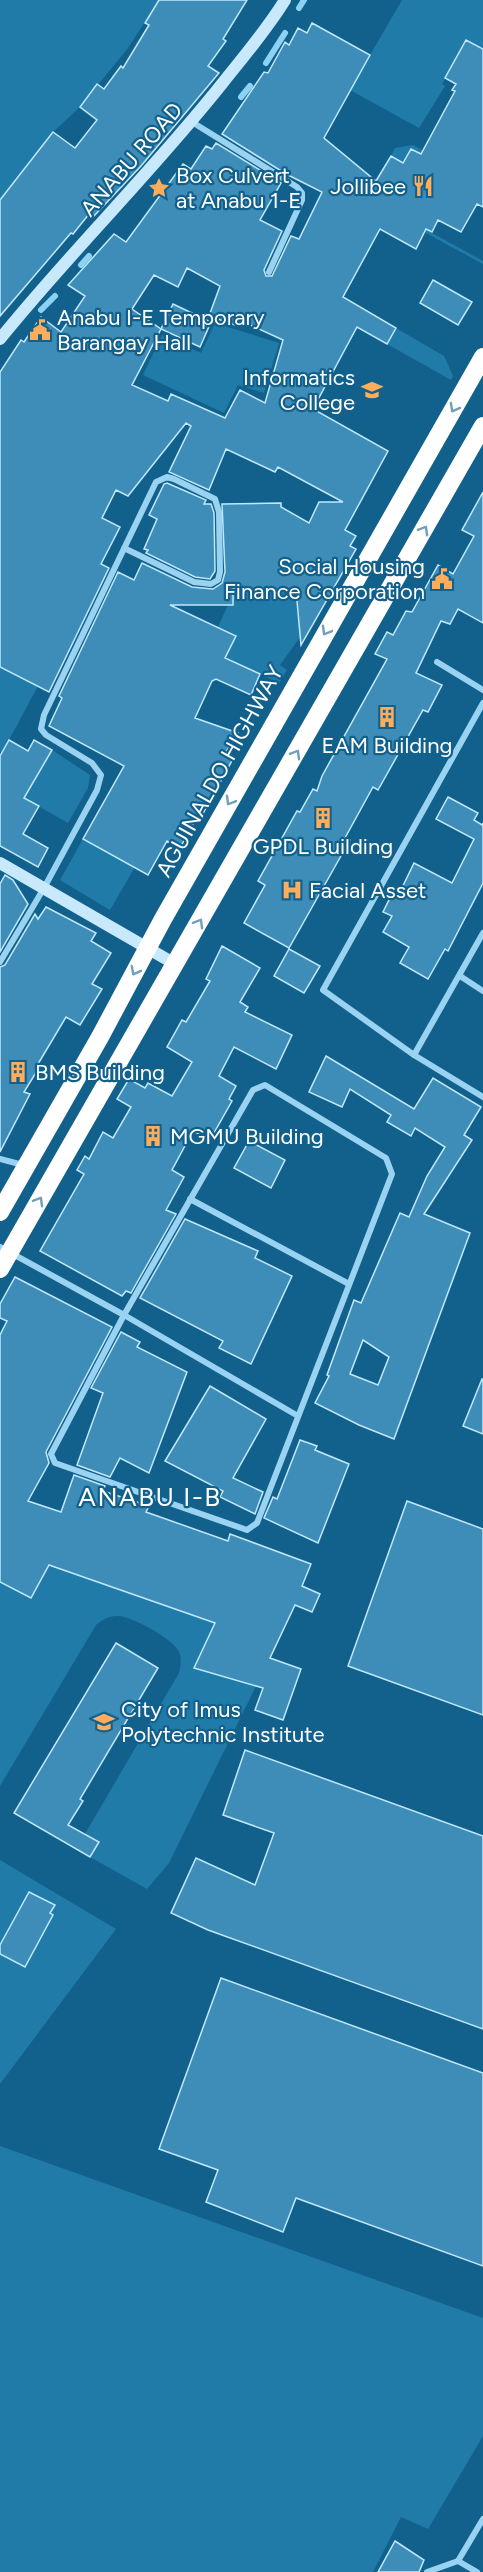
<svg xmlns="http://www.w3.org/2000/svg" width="483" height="2572" font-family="Figtree,sans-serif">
	<rect width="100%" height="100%" fill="#12618c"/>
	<g fill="#207ba9">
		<path d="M0 0H159L128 48 80 107 53 132 0 200Z"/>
		<path d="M402 0H483V49L466 40 442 84 445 86 419 128 350 90Z"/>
		<path d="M413 145 483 183V187L411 149 403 163 391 156 395 148Z"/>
		<path d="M368 175 372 177 369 194 374 201 483 261V264L376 206 370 217 377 220 373 226 352 214Z"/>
		<path d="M215 323 279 343 264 393 238 385 224 413 143 375 162 335 201 353Z"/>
		<path d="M396 328 444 356 453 376 451 380 387 344Z"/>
		<path d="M233 589 296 590 300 637 280 665 287 670 279 683 225 658 235 636 218 627 228 605H233Z"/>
		<path d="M0 667 38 686 2 753 0 751Z"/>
		<path d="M52 750 90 775 88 788 68 823 24 798Z"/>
		<path d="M83 839 135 867 110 910 60 880Z"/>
		<path d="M13 1552 215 1623 194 1668 256 1686 169 1863 147 1889 90 1857 99 1842 85 1834 179 1673C181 1664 182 1657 178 1650 171 1638 130 1615 117 1616 108 1616 102 1620 96 1625L0 1786V1577Z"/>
		<path d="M0 1860 116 1929 0 2084Z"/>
		<path d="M0 2146 483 2318V2436L428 2529 401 2517 373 2572H0Z"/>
	</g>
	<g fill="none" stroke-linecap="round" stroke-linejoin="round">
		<g stroke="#8bd2f5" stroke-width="6">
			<path d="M299 8 304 0"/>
			<path d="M266 63 285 33"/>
			<path d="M241 97 250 86"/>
			<path d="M81 265 89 256"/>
			<path d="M41 310 55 296"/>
		</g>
	</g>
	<g fill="#3e8db8" stroke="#c0e8fc" stroke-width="1.5" fill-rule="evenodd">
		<path d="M159 0H247L223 39 226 41 208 66 219 73 141 166 93 217 89 214 73 234 71 233 0 316V200L53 132 75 148 97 120 80 107 97 84 104 89 121 66 123 68 149 25 145 23Z"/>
		<path d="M312 23 370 55 324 138 376 181 391 156 403 163 411 149 421 154 455 91 452 90 456 84 445 78 466 40 483 49V207L477 204 461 232 438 220 432 232 426 229 416 249 380 229 343 297 396 328 387 344 357 327 313 409 388 451 345 530 356 536 350 546 356 549 301 645 296 590 233 589V605H170L236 636 225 658 260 674 251 695 216 679 212 681 195 718 238 733 226 752 234 757 200 819 197 817 180 848 167 841 148 875 83 839 124 766 49 726 62 698 59 696 118 572 134 580 142 563 192 587 213 589 222 583 225 572 222 504 281 503V507L309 523 319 502H343L278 467 275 472 226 449 209 490 169 472 191 426 186 423 128 496 116 490 102 518 120 527 101 564 109 568 49 692 0 667V372L21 340 24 342 41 317 61 332 85 296 68 285 114 234 126 242 183 164 191 169 206 146 212 149 216 143 281 183 260 220 282 231 264 270 266 276H272L291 236 299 239 322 192 286 174 222 134 264 72 268 73 285 42 289 45 298 28 307 33ZM187 268 220 286 209 316 235 325 237 319 283 340 265 403 240 390 225 418 171 394 168 401 132 385 161 329 132 309 154 275 178 287Z"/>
		<path d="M433 280 472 302 458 325 420 303Z"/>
		<path d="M173 304 211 322 200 347 161 329Z"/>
		<path d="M167 483 206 500 204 504H211L214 513 215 571 210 579 195 577 146 553 148 550 144 549 157 519 149 515 164 484Z"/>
		<path d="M483 492V623L458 609 450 624 441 621 416 673 442 685 428 712 423 710 378 790 373 787 345 838 350 840 289 948 244 923 265 885 258 881 297 811 300 812 313 789 317 791 322 776 387 659 375 654 387 632 393 635 406 611 412 612 438 565 453 574 474 536 462 530Z"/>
		<path d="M9 740 28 751 34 740 52 750 24 798 39 806 23 834 48 848 38 867 0 846V756Z"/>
		<path d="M448 797 478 813 474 820 482 825 483 823V883L448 951 445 949 428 979 400 963 409 947 383 932 392 916 383 912 392 894 398 896 414 863 452 883 474 839 436 819Z"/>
		<path d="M5 875 13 880 28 904 0 952V884Z"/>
		<path d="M46 907 96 933 91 941 111 953 92 984 102 989 80 1025 66 1017 38 1064 40 1066 24 1092 30 1094 0 1152V967L5 965 35 914 38 919Z"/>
		<path d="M222 946 260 968 240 1002 248 1007 245 1012 292 1035 276 1069 234 1047 219 1076 236 1086 229 1099 232 1101 210 1140 193 1131 172 1170 184 1177 166 1210 176 1214 131 1293 126 1291 122 1296 40 1251 84 1174 77 1170 85 1156 89 1159 103 1132 113 1138 131 1107 117 1099 129 1079 145 1088 148 1083 172 1096 192 1062 167 1047 182 1020 186 1022 210 981 206 979Z"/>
		<path d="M289 949 320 966 304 993 274 976Z"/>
		<path d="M326 1056 414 1109 433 1078 481 1107 464 1135 472 1140 424 1214 470 1233 394 1439 359 1425 315 1403 329 1376 327 1375 354 1300 361 1303 400 1213 409 1217 427 1176 445 1147 415 1128 411 1136 387 1122 391 1115 350 1089 342 1107 309 1092ZM363 1340 389 1357 378 1385 350 1374Z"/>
		<path d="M249 1141 285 1160 271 1188 234 1168Z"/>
		<path d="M185 1219 258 1251 255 1258 292 1276 251 1364 219 1348 223 1341 140 1298Z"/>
		<path d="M15 1277 112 1327 46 1452 49 1463 28 1501 61 1512 74 1475 105 1486 103 1491 149 1506 146 1512 228 1541 230 1534 311 1564 302 1586 320 1594 312 1612 295 1605 270 1658 301 1669 283 1720 255 1710 263 1688 194 1668 215 1623 49 1565 31 1598 0 1582V1335L7 1321 0 1318V1304Z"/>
		<path d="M121 1332 140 1342 137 1347 187 1372 149 1473 120 1458 110 1477 77 1465 103 1393 91 1388Z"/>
		<path d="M482 1379H483V1434L463 1426Z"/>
		<path d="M210 1386 266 1419 233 1478 263 1492 255 1514 220 1497 223 1491 165 1461Z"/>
		<path d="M300 1440 317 1446 315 1450 349 1464 318 1543 264 1518 273 1497 277 1499Z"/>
		<path d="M407 1501 483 1529V1715L348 1666Z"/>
		<path d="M116 1643 158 1668 80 1799 83 1801 68 1825 99 1842 90 1857 14 1813Z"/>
		<path d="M245 1750 483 1836V2029L208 1930 171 1913 196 1858 255 1885 274 1833 223 1815Z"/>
		<path d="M29 1892 55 1905 50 1913 53 1915 25 1967 0 1954V1945Z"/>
		<path d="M221 1978 483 2073V2266L296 2198 283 2232 206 2202 218 2170 159 2149Z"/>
		<path d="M395 2541 424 2560 419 2572H378Z"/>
	</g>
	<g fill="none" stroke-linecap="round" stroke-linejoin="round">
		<g stroke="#9ad3f1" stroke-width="6">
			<path d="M192 122 297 187 302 193V200L269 272"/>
			<path d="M437 662 483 690"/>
			<path d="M483 703 323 990 414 1055 483 1097"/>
			<path d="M0 962 44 888 97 790 101 775 92 763 46 735 41 729 44 715 156 482 167 477 174 479 215 499 219 512 220 572 218 580 211 584 194 582 124 548"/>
			<path d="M460 976 483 991"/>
			<path d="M414 1055 483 933"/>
			<path d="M265 1085 386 1158 392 1174 257 1523 247 1530 55 1463 51 1454 124 1315 253 1090Z"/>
			<path d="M0 1159 23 1165"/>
			<path d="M190 1199 349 1284"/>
			<path d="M0 1247 124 1315 298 1416"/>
			<path d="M458 2561 483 2519"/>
			<path d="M458 2561 477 2572"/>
			<path d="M427 2572 458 2561"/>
		</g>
		<g stroke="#c8e9fc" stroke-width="12">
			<path d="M0 339C72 250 154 170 225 80 246 54 267 29 285 0"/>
			<path d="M0 863 175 964"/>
		</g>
		<g stroke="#fff" stroke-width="18">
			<path d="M0 1212 100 1037 163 919 483 357"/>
			<path d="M0 1269 483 426"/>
		</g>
	</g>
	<defs><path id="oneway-chevron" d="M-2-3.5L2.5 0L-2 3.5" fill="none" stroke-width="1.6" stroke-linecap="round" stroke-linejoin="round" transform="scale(1.5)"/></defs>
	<g stroke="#71a0ba">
		<use href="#oneway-chevron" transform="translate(454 408) rotate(119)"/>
		<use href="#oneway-chevron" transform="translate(424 530) rotate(-60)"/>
		<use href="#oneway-chevron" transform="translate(326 631) rotate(120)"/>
		<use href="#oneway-chevron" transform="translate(296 754) rotate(-60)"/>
		<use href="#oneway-chevron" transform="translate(230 801) rotate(120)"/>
		<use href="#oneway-chevron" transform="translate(199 923) rotate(-60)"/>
		<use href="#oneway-chevron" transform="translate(135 971) rotate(118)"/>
		<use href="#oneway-chevron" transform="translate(39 1201) rotate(-60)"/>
	</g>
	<defs>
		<symbol id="restaurant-bare" viewBox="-9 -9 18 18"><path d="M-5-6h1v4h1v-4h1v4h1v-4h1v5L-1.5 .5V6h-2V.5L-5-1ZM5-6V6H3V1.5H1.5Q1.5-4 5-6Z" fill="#ffad5a" stroke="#12618c" stroke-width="2.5" paint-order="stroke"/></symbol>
		<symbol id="sight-bare" viewBox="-9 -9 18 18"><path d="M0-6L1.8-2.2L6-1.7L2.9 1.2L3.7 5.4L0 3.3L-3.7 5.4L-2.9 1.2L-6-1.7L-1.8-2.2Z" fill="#ffad5a" stroke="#12618c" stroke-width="2.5" paint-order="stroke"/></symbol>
		<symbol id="civic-bare" viewBox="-9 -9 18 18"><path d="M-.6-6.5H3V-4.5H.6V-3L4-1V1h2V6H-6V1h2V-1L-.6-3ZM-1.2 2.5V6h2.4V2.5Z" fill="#ffad5a" stroke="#12618c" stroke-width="2.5" paint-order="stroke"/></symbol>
		<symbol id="university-bare" viewBox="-9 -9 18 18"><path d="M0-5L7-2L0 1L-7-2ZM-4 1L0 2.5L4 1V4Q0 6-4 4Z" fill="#ffad5a" stroke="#12618c" stroke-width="2.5" paint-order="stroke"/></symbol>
		<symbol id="building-bare" viewBox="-9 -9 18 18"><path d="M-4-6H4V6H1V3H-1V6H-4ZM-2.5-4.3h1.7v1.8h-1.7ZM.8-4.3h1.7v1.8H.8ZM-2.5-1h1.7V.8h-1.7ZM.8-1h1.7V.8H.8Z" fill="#ffad5a" stroke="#12618c" stroke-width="2.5" paint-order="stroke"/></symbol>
		<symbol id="hospital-bare" viewBox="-9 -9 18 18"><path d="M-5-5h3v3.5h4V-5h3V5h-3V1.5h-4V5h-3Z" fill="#ffad5a" stroke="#12618c" stroke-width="2.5" paint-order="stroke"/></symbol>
	</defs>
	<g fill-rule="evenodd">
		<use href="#restaurant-bare" x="408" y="171" width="30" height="30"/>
		<use href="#sight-bare" x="144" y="173" width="30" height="30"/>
		<use href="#civic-bare" x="25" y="315" width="30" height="30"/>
		<use href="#university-bare" x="357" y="375" width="30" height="30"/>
		<use href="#civic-bare" x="427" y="564" width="30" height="30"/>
		<use href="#building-bare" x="372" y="702" width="30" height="30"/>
		<use href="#building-bare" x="308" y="803" width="30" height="30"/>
		<use href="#hospital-bare" x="277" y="875" width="30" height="30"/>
		<use href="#building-bare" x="3" y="1057" width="30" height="30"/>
		<use href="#building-bare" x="138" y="1121" width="30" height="30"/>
		<use href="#university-bare" x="89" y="1707" width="30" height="30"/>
	</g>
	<g text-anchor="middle" stroke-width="4.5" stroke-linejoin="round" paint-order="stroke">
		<g font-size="22" fill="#fff" stroke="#12618c">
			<text transform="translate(131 159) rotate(-49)" y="8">ANABU ROAD</text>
			<text transform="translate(219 771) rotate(-61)" y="8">AGUINALDO HIGHWAY</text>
		</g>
		<g font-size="22" fill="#fff" stroke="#12618c" text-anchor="start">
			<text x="176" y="183">Box Culvert<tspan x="176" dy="25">at Anabu 1-E</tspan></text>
			<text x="406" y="194" text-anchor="end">Jollibee</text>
			<text x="57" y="325">Anabu I-E Temporary<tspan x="57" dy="25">Barangay Hall</tspan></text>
			<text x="355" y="385" text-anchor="end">Informatics<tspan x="355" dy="25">College</tspan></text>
			<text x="425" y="574" text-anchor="end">Social Housing<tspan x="425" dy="25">Finance Corporation</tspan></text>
			<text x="387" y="753" text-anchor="middle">EAM Building</text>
			<text x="323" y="854" text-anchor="middle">GPDL Building</text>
			<text x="309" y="898">Facial Asset</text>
			<text x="35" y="1080">BMS Building</text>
			<text x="170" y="1144">MGMU Building</text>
			<text x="121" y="1717">City of Imus<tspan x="121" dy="25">Polytechnic Institute</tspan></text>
		</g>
		<g font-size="26" letter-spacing="1.5" fill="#fff" stroke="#12618c">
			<text x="150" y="1506">ANABU I-B</text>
		</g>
	</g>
</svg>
